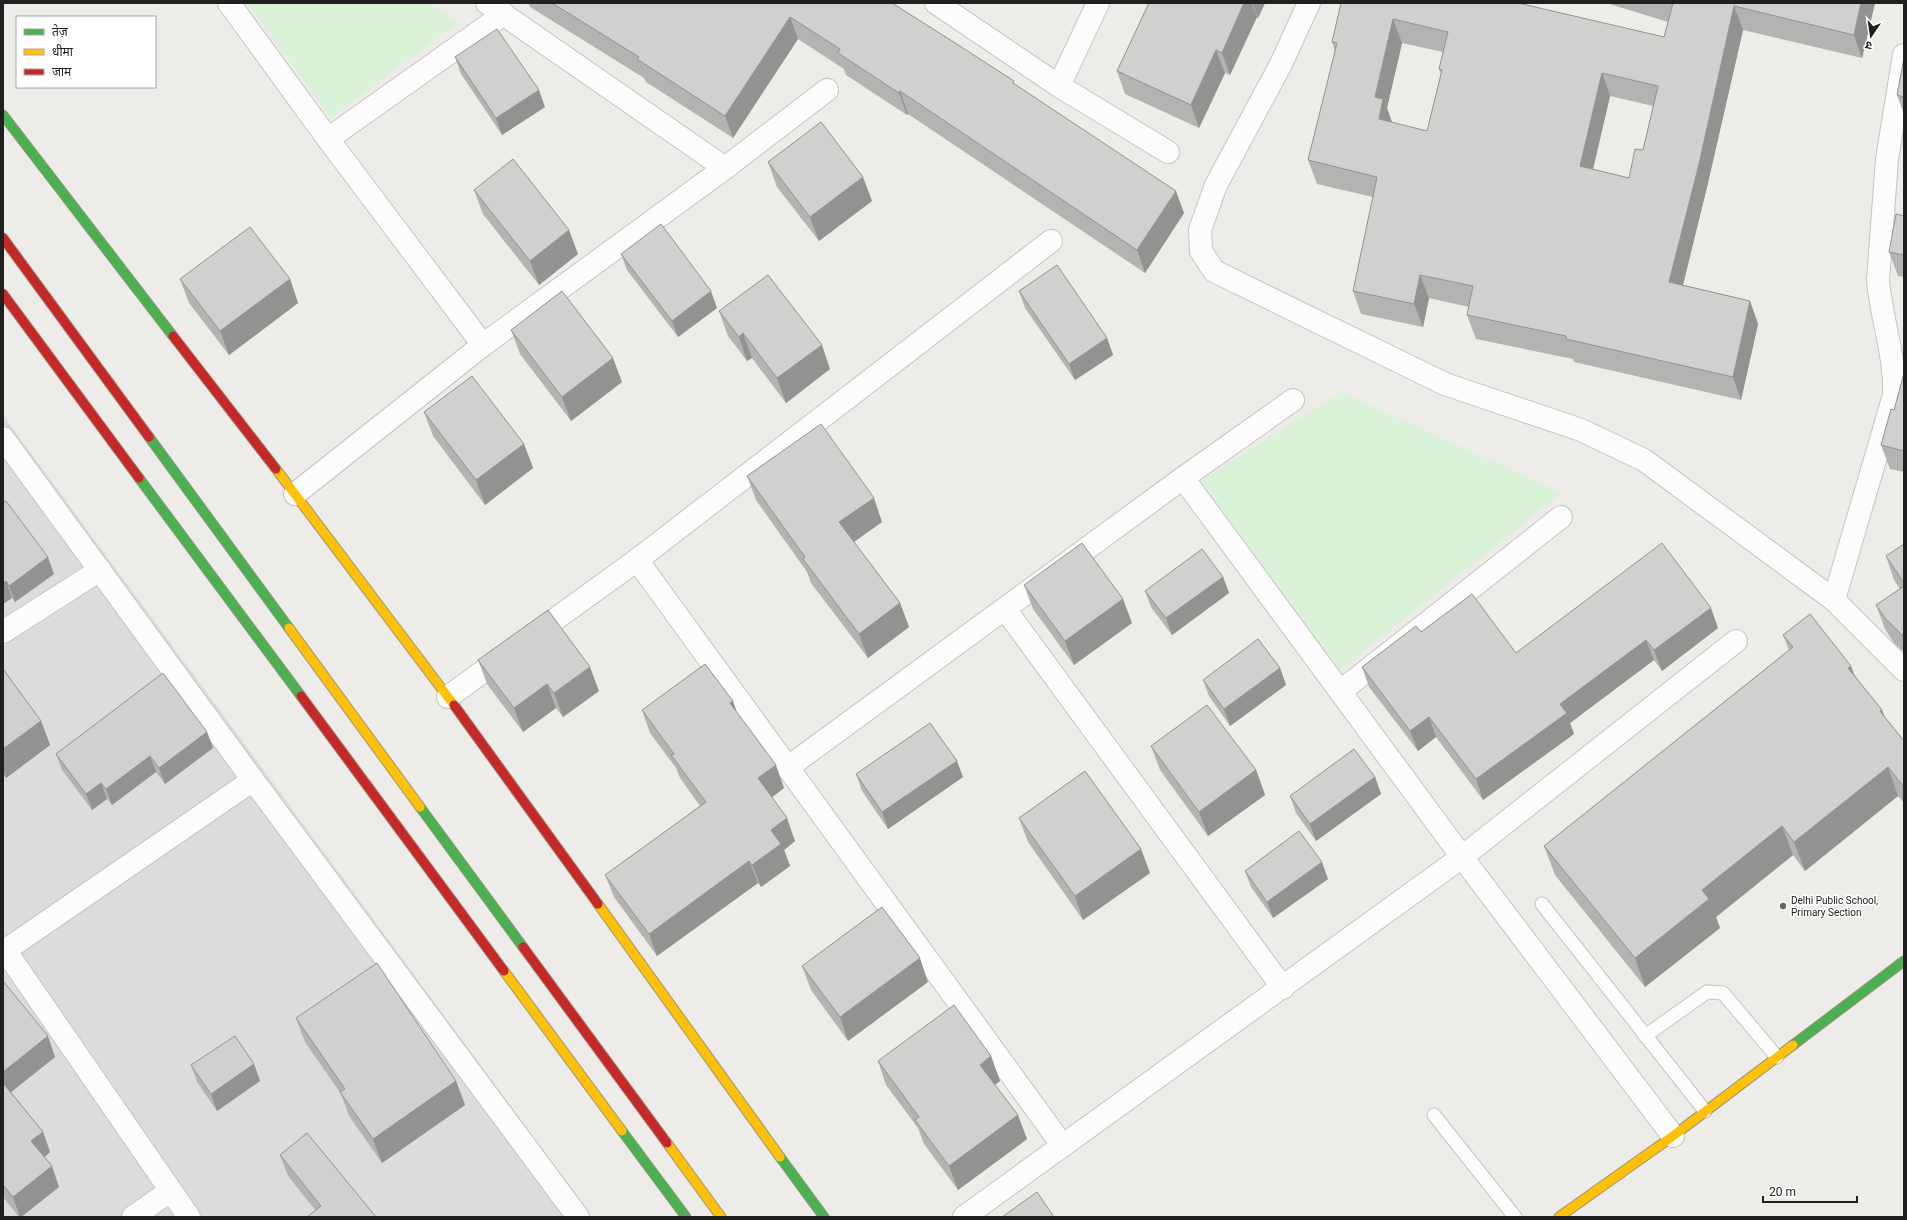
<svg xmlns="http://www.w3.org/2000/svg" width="1907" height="1220" font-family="Roboto,'Noto Sans Devanagari',sans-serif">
	<rect width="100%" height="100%" fill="#eeece9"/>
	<path fill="#dddcda" d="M3 415 592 1217H3Z"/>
	<g fill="#d9f2d8">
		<path d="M247 3H427L459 22 331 118Z"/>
		<path d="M1341 392 1562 493 1338 672 1200 481Z"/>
	</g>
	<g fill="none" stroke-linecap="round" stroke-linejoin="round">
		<defs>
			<g id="lane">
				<path d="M1542 904 1705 1111"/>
				<path d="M1645 1036 1707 992 1723 993 1777 1057"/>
				<path d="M1434 1115 1515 1217"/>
			</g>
			<g id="street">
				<path d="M229 3 328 139 483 345"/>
				<path d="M487 3 725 168"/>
				<path d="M936 3 1059 86 1168 152"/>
				<path d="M1309 3 1281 64 1216 185 1200 230 1201 251 1214 271 1445 384 1581 430 1644 460 1834 600 1904 670"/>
				<path d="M1059 86 1098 3"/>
				<path d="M328 139 504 14"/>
				<path d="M3 438 253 780 578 1217"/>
				<path d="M1183 478 1462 857 1673 1136"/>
				<path d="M295 494 483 345 725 168 827 90"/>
				<path d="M637 560 1063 1146"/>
				<path d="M1834 600 1894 395C1896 358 1881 318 1878 280L1887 159 1904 55"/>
				<path d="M1005 609 1283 988"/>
				<path d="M3 632 100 570"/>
				<path d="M1341 691 1561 517"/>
				<path d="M448 697 637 560 1051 241"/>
				<path d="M787 768 1183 478 1293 400"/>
				<path d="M5 950 189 1217"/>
				<path d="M3 952 253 780"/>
				<path d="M133 1217 170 1191"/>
				<path d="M964 1217 1462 857 1736 641"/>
			</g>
			<g id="fast">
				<path d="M3 115 173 336"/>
				<path d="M149 437 289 628"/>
				<path d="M139 478 301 696"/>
				<path d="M420 807 523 947"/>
				<path d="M1793 1045 1904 961"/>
				<path d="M622 1131 686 1217"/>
				<path d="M780 1157 824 1217"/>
			</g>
			<g id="slow">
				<path d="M276 469 454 705"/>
				<path d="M289 628 420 807"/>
				<path d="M598 904 780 1157"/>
				<path d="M504 971 622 1131"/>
				<path d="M667 1143 721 1217"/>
				<path d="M1559 1217 1673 1136 1793 1045"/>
			</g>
			<g id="jam">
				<path d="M3 238 149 437"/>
				<path d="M3 294 139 478"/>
				<path d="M173 336 276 469"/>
				<path d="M301 696 504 971"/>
				<path d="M454 705 598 904"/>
				<path d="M523 947 667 1143"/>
			</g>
		</defs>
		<use href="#lane" stroke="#c5c4c3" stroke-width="15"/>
		<use href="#street" stroke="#c5c4c3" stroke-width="24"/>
		<use href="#fast" stroke="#959682" stroke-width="11"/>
		<use href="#slow" stroke="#959682" stroke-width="11"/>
		<use href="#jam" stroke="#959682" stroke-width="11"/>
		<use href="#lane" stroke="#fcfcfc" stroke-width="13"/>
		<use href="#street" stroke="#fcfcfc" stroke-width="22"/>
		<use href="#fast" stroke="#4caf50" stroke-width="9"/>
		<use href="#slow" stroke="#ffc107" stroke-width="9"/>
		<use href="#jam" stroke="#c62828" stroke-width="9"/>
	</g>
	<g fill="#b5b3b1" fill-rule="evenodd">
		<path d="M528 3H892L1015 85 1184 213 1145 273 908 114 907 115 846 75 844 69 798 39 733 138 646 82 644 78 530 7Z"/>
		<path d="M1149 3H1265L1258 18 1257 17 1230 75 1225 73 1199 128 1125 94 1117 71Z"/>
		<path d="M1341 3 1664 37 1668 22 1606 3H1875L1862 58 1743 30 1707 187 1683 285 1750 301 1758 324 1741 400 1574 362 1573 359 1476 339 1467 315 1469 307 1429 298 1423 327 1361 314 1353 291 1373 197 1317 184 1308 160 1335 51 1332 42ZM1402 43 1443 52 1439 69 1441 74 1427 131 1392 123 1387 108ZM1610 96 1653 106 1643 150 1629 178 1593 170Z"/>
		<path d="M455 57 545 107 502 135 461 74Z"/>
		<path d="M1904 58V114L1897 95Z"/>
		<path d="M768 162 872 201 819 241 777 187Z"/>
		<path d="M474 190 578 254 539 285 483 214Z"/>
		<path d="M1904 216V277L1898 276 1889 252Z"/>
		<path d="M621 254 717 308 678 337 627 270Z"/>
		<path d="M180 279H290L298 303 229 355 189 303Z"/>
		<path d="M1019 291 1107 338 1113 355 1075 380 1025 308Z"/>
		<path d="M719 311 830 369 786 403 752 358 747 361 728 336Z"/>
		<path d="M511 330 622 382 571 421 520 354Z"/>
		<path d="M1904 373V472L1890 469 1881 445 1894 410Z"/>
		<path d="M424 412 524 444 533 468 485 505 433 436Z"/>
		<path d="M747 476 882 522 854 542 900 603 909 627 868 658 811 583 807 572 756 500Z"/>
		<path d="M3 503 54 574 15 602 12 598 3 604Z"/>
		<path d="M1904 544V652L1894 643 1885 629 1876 605 1900 589 1894 580 1886 556Z"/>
		<path d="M1223 577 1229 593 1172 635 1151 607 1145 591Z"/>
		<path d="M1024 585 1132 623 1074 665 1033 609Z"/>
		<path d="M1718 628 1662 671 1654 660 1570 723 1574 734 1483 800 1436 737 1418 751 1369 687 1362 667 1516 653Z"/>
		<path d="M1783 635 1854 675 1882 710 1885 718 1904 741V803L1898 796 1805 871 1793 855 1716 917 1720 928 1645 987 1555 875 1544 846 1789 650Z"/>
		<path d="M478 660 599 691 563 717 556 708 523 732 487 684Z"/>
		<path d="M1280 668 1286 685 1230 726 1209 696 1203 680Z"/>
		<path d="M3 669 41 721 50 745 6 778 3 774Z"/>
		<path d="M733 701 736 712 784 788 772 797 795 841 784 850 790 866 761 887 758 883 657 956 614 897 605 875 700 806 680 778 676 768 650 733 642 710Z"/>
		<path d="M207 732 213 748 165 784 156 772 112 805 107 799 92 810 62 770 56 754Z"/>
		<path d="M1151 746 1256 770 1265 795 1208 836 1160 770Z"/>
		<path d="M856 774 963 777 888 829 862 791Z"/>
		<path d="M1375 777 1381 794 1316 841 1296 813 1290 796Z"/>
		<path d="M1019 818 1141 849 1150 873 1083 920 1028 842Z"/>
		<path d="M1245 871 1328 879 1273 918 1251 887Z"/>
		<path d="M802 966 928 982 848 1041 811 990Z"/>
		<path d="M3 981 55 1057 11 1092 43 1132 50 1152 44 1157 59 1187 21 1217H19L3 1197Z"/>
		<path d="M296 1018 456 1081 465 1105 382 1163 349 1116 341 1094 305 1042Z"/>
		<path d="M991 1056 1000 1081 995 1084 1027 1139 958 1190 924 1144 918 1128 886 1085 878 1061Z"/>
		<path d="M254 1064 260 1081 217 1111 197 1082 191 1065Z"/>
		<path d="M280 1155 376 1217 316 1211 288 1176Z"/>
	</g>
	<g fill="#939290">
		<path d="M1244 3H1252L1257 17 1230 75 1222 53Z"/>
		<path d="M1253 3H1265L1258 18Z"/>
		<path d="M1861 3H1875L1862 58 1854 35Z"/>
		<path d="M1734 6 1743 30 1707 187 1678 305 1669 282Z"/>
		<path d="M790 17 798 39 733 138 725 116Z"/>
		<path d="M1393 19 1402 43 1387 108 1392 122 1379 119 1375 97Z"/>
		<path d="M1216 50 1225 73 1199 128 1191 105Z"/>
		<path d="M1602 73 1610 96 1588 190 1580 166Z"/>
		<path d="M539 90 545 107 502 135 496 118Z"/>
		<path d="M900 91 908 114 907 115 899 93Z"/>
		<path d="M863 177 872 201 819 241 810 217Z"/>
		<path d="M1176 191 1184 213 1145 273 1137 250Z"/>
		<path d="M569 230 578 254 539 285 530 261Z"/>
		<path d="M1420 275 1429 298 1423 327 1414 304Z"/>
		<path d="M290 279 298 303 229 355 220 331Z"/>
		<path d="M711 291 717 308 678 337 672 321Z"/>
		<path d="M1750 301 1758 324 1741 400 1733 377Z"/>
		<path d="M743 333 752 358 747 361 739 337Z"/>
		<path d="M1107 338 1113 355 1075 380 1069 364Z"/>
		<path d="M822 345 830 369 786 403 777 378Z"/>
		<path d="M613 358 622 382 571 421 562 397Z"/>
		<path d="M524 444 533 468 485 505 476 480Z"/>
		<path d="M874 498 882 522 848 546 839 522Z"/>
		<path d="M48 557 54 574 15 602 9 586Z"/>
		<path d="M1223 577 1229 593 1172 635 1166 618Z"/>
		<path d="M6 581 12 598 3 604V583Z"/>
		<path d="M1123 599 1132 623 1074 665 1065 641Z"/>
		<path d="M900 603 909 627 868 658 859 634Z"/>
		<path d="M1711 608 1718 628 1662 671 1654 650Z"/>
		<path d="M1904 633V641L1902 635Z"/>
		<path d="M1646 640 1654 660 1570 723 1574 734 1483 800 1476 779 1560 704Z"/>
		<path d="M1851 666 1862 695 1848 668Z"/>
		<path d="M590 667 599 691 563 717 554 693Z"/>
		<path d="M1280 668 1286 685 1230 726 1224 709Z"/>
		<path d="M547 684 556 708 523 732 514 708Z"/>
		<path d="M733 701 741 724 730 703Z"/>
		<path d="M1882 710 1893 739 1880 711Z"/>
		<path d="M1429 717 1436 737 1418 751 1410 731Z"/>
		<path d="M41 721 50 745 6 778 3 769V749Z"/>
		<path d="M207 732 213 748 165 784 159 768Z"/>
		<path d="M150 756 156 772 112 805 106 789Z"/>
		<path d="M957 761 963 777 888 829 882 812Z"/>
		<path d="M776 765 784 788 767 801 758 778Z"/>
		<path d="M1888 767 1898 796 1805 871 1794 842Z"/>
		<path d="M1256 770 1265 795 1208 836 1199 812Z"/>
		<path d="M1375 777 1381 794 1316 841 1310 824Z"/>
		<path d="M101 783 107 799 92 810 86 794Z"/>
		<path d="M787 818 795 841 784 850 790 866 761 887 752 865 771 830Z"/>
		<path d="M1782 826 1793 855 1716 917 1720 928 1645 987 1635 958 1702 890Z"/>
		<path d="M1141 849 1150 873 1083 920 1075 896Z"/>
		<path d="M749 861 758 883 657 956 649 934Z"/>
		<path d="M1322 862 1328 879 1273 918 1267 902Z"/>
		<path d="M920 958 928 982 848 1041 840 1017Z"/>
		<path d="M48 1036 55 1057 5 1097 3 1091V1072Z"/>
		<path d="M991 1056 1000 1081 989 1089 980 1065Z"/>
		<path d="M254 1064 260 1081 217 1111 211 1094Z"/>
		<path d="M456 1081 465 1105 382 1163 373 1139Z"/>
		<path d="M1018 1115 1027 1139 958 1190 949 1166Z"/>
		<path d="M43 1132 50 1152 39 1162 31 1141Z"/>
		<path d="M52 1166 59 1187 21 1217H20L13 1197Z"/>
	</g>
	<g fill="#d2d0ce" stroke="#939290" fill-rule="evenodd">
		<path d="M552 3H892L952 41 1014 81 1013 83 1176 191 1137 250 900 91 899 93 838 53 840 49 790 17 725 116 637 59 639 57Z"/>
		<path d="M1149 3H1244L1222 53 1216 50 1191 105 1117 71Z"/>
		<path d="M1341 3H1518L1664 37 1673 3H1672H1861L1854 35 1734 6 1699 164 1669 282 1750 301 1733 377 1566 339V336L1467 315 1473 286 1420 275 1414 304 1353 291 1377 177 1308 160 1337 43 1332 42ZM1393 19 1448 32 1439 69 1442 70 1427 131 1379 119 1383 99 1375 97ZM1602 73 1658 86 1643 150 1635 149 1629 178 1580 166Z"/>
		<path d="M497 29 539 90 496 118 455 57Z"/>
		<path d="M1904 58V97L1897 95Z"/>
		<path d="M821 122 863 177 810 217 768 162Z"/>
		<path d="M513 159 569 230 530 261 474 190Z"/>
		<path d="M1896 214 1904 216V255L1889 252Z"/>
		<path d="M661 224 711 291 672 321 621 254Z"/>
		<path d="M250 227 290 279 220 331 180 279Z"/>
		<path d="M1057 265 1107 338 1069 364 1019 291Z"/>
		<path d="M768 275 822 345 777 378 743 333 739 337 719 311Z"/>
		<path d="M562 291 613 358 562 397 511 330Z"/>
		<path d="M1904 373V451L1881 445 1891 409 1894 410Z"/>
		<path d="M472 376 524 444 476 480 424 412Z"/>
		<path d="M821 424 874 498 839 522 900 603 859 634 803 559 805 557 747 476Z"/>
		<path d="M6 501 48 557 9 586 6 581 3 583V503Z"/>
		<path d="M1082 543 1123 599 1065 641 1024 585Z"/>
		<path d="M1662 543 1711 608 1654 650 1646 640 1560 704 1567 713 1476 779 1429 717 1410 731 1362 667 1416 626 1421 632 1472 594 1516 653Z"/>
		<path d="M1904 544V583L1886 556Z"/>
		<path d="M1202 549 1223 577 1166 618 1145 591Z"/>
		<path d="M1904 586V633L1902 635 1885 618 1876 605Z"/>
		<path d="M548 610 590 667 554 693 547 684 514 708 478 660Z"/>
		<path d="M1810 614 1851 666 1848 668 1882 710 1880 711 1904 741V787L1888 767 1794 842 1782 826 1702 890 1709 899 1635 958 1544 846 1793 647 1783 635Z"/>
		<path d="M1258 639 1280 668 1224 709 1203 680Z"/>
		<path d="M705 664 733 701 730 703 776 765 758 778 787 818 771 830 781 844 752 865 749 861 649 934 605 875 706 802 671 755 674 754 642 710Z"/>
		<path d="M3 669 41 721 3 749Z"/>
		<path d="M163 673 207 732 159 768 150 756 106 789 101 783 86 794 56 754Z"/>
		<path d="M1207 705 1256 770 1199 812 1151 746Z"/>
		<path d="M930 723 957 761 882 812 856 774Z"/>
		<path d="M1354 749 1375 777 1310 824 1290 796Z"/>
		<path d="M1085 771 1141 849 1075 896 1019 818Z"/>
		<path d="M1299 831 1322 862 1267 902 1245 871Z"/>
		<path d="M882 907 920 958 840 1017 802 966Z"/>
		<path d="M377 963 456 1081 373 1139 340 1092 345 1089 296 1018Z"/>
		<path d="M3 981 48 1036 3 1072Z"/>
		<path d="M954 1005 991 1056 980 1065 1018 1115 949 1166 915 1120 919 1117 878 1061Z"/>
		<path d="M235 1036 254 1064 211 1094 191 1065Z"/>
		<path d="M3 1083 43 1132 31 1141 52 1166 13 1197 3 1185Z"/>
		<path d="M307 1133 376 1217H307L321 1206 280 1155Z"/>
		<path d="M1037 1192 1054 1217H1002Z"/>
	</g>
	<circle fill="#686766" stroke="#fff" stroke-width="1.5" cx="1783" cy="906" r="4"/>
	<g text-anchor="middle" stroke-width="3" stroke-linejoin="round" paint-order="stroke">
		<g font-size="10" fill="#202020" stroke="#fff" text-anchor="start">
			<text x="1791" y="904">Delhi Public School,<tspan x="1791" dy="12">Primary Section</tspan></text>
		</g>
	</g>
	<rect width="1907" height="1220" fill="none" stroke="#202020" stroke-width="8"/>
	<rect x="16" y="16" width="140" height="72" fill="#ffffff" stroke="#a6a6a6"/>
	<rect x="24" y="29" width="20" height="6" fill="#4caf50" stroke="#a6a6a6"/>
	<text x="52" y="36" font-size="12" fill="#202020">तेज़</text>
	<rect x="24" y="49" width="20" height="6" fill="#ffc107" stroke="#a6a6a6"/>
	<text x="52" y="56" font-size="12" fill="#202020">धीमा</text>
	<rect x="24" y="69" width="20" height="6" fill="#c62828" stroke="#a6a6a6"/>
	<text x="52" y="76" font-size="12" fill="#202020">जाम</text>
	<g transform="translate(1871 36) rotate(193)" stroke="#ffffff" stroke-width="3" paint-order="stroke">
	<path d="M0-3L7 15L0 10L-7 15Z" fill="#202020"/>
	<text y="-6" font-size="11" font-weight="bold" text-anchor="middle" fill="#202020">उ</text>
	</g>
	<path d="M1763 1196v6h94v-6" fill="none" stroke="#202020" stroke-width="2"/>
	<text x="1769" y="1196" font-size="12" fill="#202020" stroke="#ffffff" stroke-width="3" paint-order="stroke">20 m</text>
</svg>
